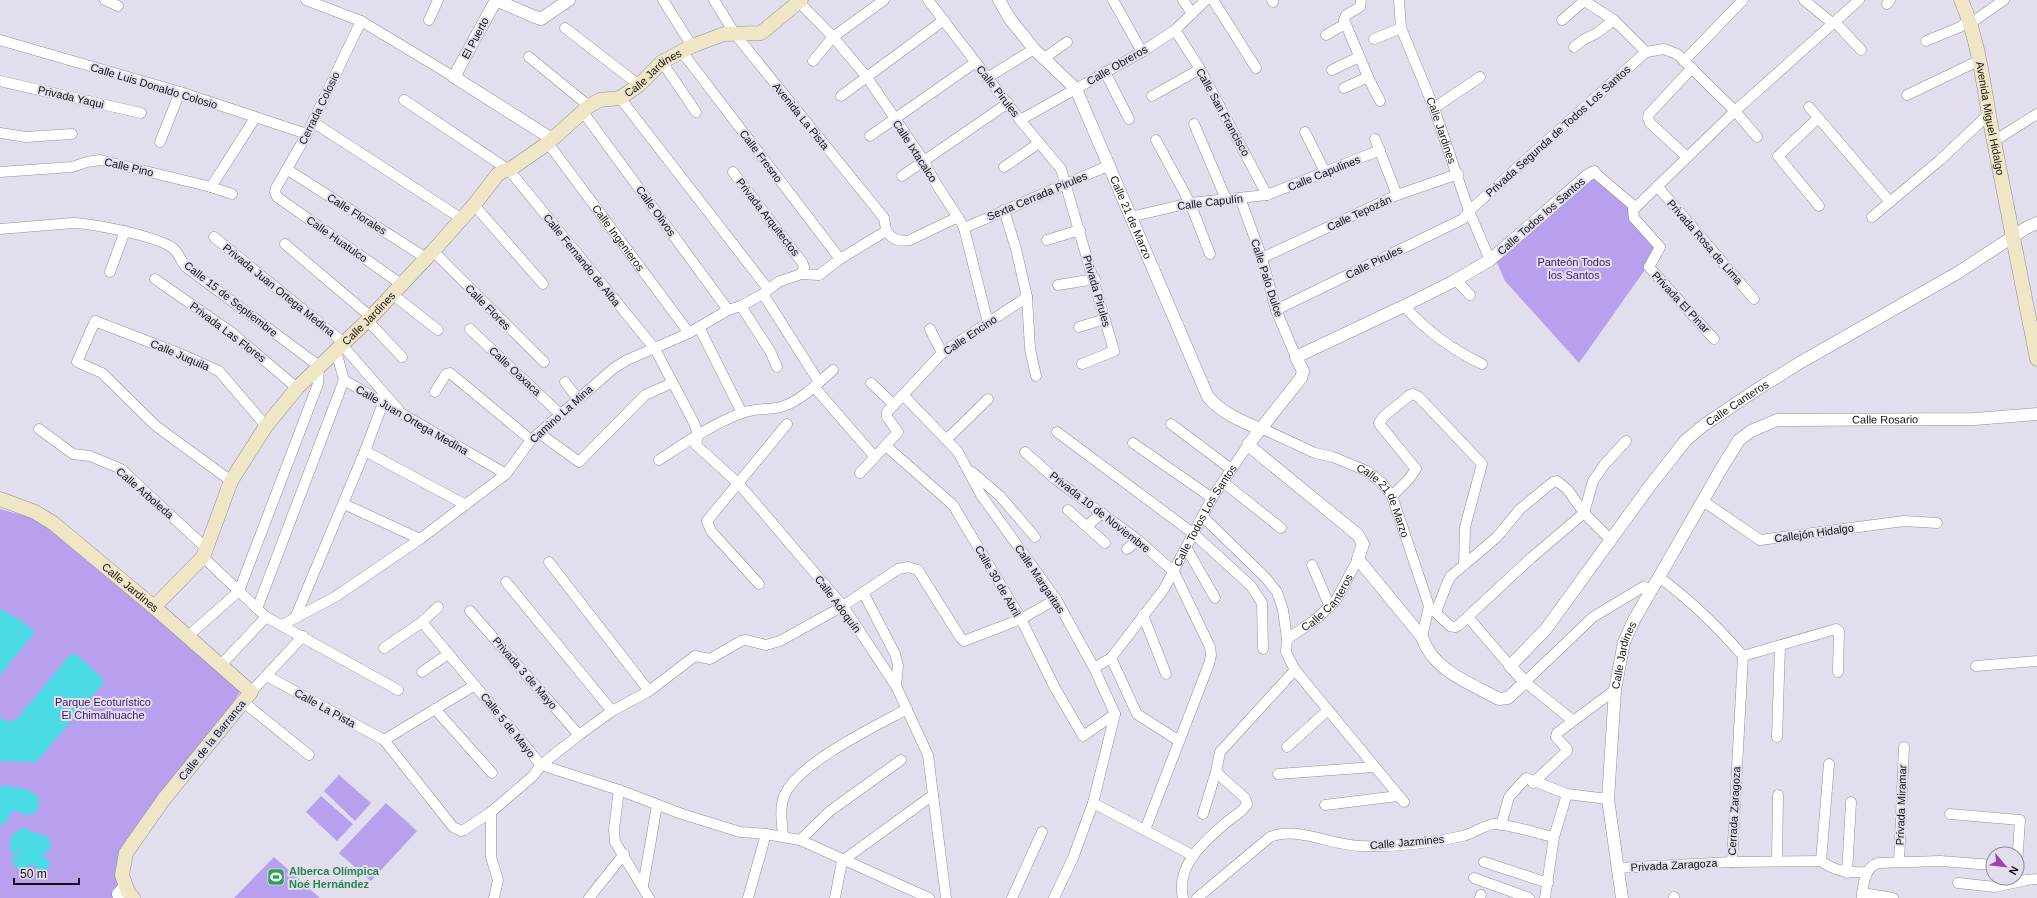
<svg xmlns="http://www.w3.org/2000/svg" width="2037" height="898" font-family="Helvetica,sans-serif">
	<rect width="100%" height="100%" fill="#e2deed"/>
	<g fill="#b7a1ee">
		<path d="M1594 172 1638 215 1661 247 1579 363 1505 281 1495 258Z"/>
		<path d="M0 509 29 517 50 529 242 689 123 863 122 898H0Z"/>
		<path d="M339 775 371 803 355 821 324 791Z"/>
		<path d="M321 796 353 824 337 841 306 812Z"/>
		<path d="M386 803 417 831 371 881 339 853Z"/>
		<path d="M274 857 320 898H234Z"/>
	</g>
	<g fill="#4bdbe4">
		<path d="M0 609 23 622 35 632 0 675Z"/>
		<path d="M73 654 77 655 102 678 103 682 102 685 36 762 0 761V718L9 722 17 719 69 656Z"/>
		<path d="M4 786C15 786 46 790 38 808 36 813 33 814 28 815L13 810 5 823 0 826V787Z"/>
		<path d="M24 828 49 838 51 847 42 856 49 860 50 863 46 871 38 870 32 864 25 869 19 870 15 866 12 860 14 856 23 850 18 851 13 855 11 853C8 841 11 832 24 828Z"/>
	</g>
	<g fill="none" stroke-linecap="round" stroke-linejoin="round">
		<defs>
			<g id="minor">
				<path d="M105 0 118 6"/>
				<path d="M306 0 361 21 454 77"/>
				<path d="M663 0 692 46"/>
				<path d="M714 0 735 34 884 218C885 222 885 228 887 231 891 240 902 242 910 240L958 217"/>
				<path d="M928 0 1020 120 1061 169 1114 351 1082 364"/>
				<path d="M1113 0 1142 52"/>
				<path d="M1183 0 1192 14"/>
				<path d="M1213 0 1256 68"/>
				<path d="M1272 0 1273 2"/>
				<path d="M1361 0 1360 7 1346 15 1344 20 1368 77 1380 101"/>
				<path id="s1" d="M1399 0 1401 28 1434 108 1469 211 1490 260"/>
				<path d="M1583 0 1614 20 1646 52"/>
				<path d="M1804 0 1832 23"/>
				<path d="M799 2 833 37 866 76 924 161C934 185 952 205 964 228L988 323"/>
				<path d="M1887 4 1890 0"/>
				<path d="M429 20 438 0"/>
				<path d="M1562 20 1584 1"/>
				<path d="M361 21 307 134 276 188 275 192 277 197 401 284"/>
				<path d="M1835 22 1861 50"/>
				<path d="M1971 23 2004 0"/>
				<path d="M565 28 639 85"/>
				<path d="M1175 30 1200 69 1267 195"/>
				<path d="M1326 35 1345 24"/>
				<path d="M1374 39 1401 28"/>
				<path d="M0 40 180 92 307 134"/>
				<path d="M1926 41 1960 27 1970 20"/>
				<path d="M1574 47 1583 40 1597 33 1614 20"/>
				<path d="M682 52 840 259"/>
				<path d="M1646 52 1664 49 1677 54 1735 111 1757 137"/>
				<path d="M529 57 589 106"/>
				<path d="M1043 59 1067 42"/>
				<path d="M813 61 833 37 884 0"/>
				<path d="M1684 61 1743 0"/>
				<path d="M662 62 696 112"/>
				<path d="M1332 70 1359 57"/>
				<path d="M1105 72 1129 119"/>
				<path d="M987 78 1034 49"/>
				<path d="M0 81 141 113"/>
				<path d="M1344 88 1368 77"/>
				<path d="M1907 95 1980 60"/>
				<path d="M841 96 944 20"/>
				<path d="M1152 96 1200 69"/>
				<path d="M620 98 768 289"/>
				<path d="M404 100 509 170 655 349 694 423 698 434 696 445 739 484 843 606 896 686 928 755 946 898"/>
				<path d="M1809 107 1890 202"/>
				<path d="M1434 108 1480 77"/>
				<path d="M583 112 728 310"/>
				<path d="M1818 118 1778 156 1819 206"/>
				<path d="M1020 120 1142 52 1175 30 1206 0"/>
				<path d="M313 122 462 219"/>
				<path d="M1194 124 1226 199"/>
				<path d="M1305 132 1325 172"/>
				<path d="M0 133 26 137 72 134"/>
				<path d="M870 136 976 62"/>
				<path d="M1375 139 1397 195"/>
				<path d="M1156 140 1190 203 1210 254"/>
				<path d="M1994 141 2037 114"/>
				<path d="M160 142 180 92"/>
				<path id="s2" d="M548 143 689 333"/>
				<path d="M1687 157 1650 123 1648 118 1649 114 1692 68"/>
				<path d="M1004 167 1039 143"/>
				<path d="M288 170 426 258"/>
				<path d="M0 172 72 167 87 162 100 160 211 187 232 194"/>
				<path d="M1594 172 1635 207"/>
				<path d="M902 176 1008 103"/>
				<path d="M1657 186 1754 299"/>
				<path d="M211 187 255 118"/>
				<path d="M1240 198 1262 258 1276 310 1296 357"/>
				<path d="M474 205 543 284"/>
				<path d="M1004 210 1016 249 1027 297 1030 349 1036 376"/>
				<path d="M1130 217 1190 203 1267 195 1380 150"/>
				<path d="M1872 217 1940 160 1989 114"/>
				<path d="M964 228 1110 165"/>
				<path d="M0 229 73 223C94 224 158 236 174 249 179 254 181 261 186 267L319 366 318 384 239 591 187 637"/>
				<path d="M214 237 344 343"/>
				<path d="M1047 240 1080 230"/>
				<path d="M285 244 371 317"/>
				<path d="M433 251 544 362"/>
				<path d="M1262 258 1397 195 1458 174"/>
				<path d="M110 272 125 231"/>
				<path d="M801 274 819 275 840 259 886 231"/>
				<path d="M155 279 231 332 297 388"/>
				<path d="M1456 280 1470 295"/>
				<path d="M1058 285 1095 279"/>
				<path d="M392 294 438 330"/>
				<path d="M763 294 819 382"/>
				<path d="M741 306 770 351 777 367"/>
				<path d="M1404 306C1428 332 1451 349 1482 364"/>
				<path d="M1276 310 1463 219 1469 211 1646 52"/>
				<path d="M367 320 402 357"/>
				<path d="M699 327 742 413"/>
				<path d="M1079 327 1105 319"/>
				<path d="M470 329 560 414"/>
				<path d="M930 329 942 353"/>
				<path d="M1714 339 1649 267 1660 247 1634 218 1633 210 1735 111 1859 0"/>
				<path d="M342 345 398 409"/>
				<path d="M336 351 344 380 506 474"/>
				<path d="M565 382 578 399"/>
				<path d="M871 383 894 405"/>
				<path d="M815 388 874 456"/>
				<path d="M435 392 446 374 450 373 531 440"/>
				<path d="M903 395 958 452 981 495 1056 599 1094 668 1115 714"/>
				<path d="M1171 424 1231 469"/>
				<path id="s3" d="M1261 428 1315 453 1333 457 1367 471 1382 483 1392 496 1429 606 1422 637"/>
				<path d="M39 429 73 454 90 456 121 469 207 549"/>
				<path d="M1057 432 1194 534 1251 586 1262 603 1263 649"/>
				<path d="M539 433 579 462 645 395 672 383"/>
				<path d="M947 439 988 399"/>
				<path d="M1133 443 1212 498"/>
				<path d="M886 446 953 505 1021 619 1055 688 1083 736 1115 714"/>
				<path d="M365 451 466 505"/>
				<path d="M1025 452 1055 479 1138 540 1174 572 1210 647 1211 655 1209 664 1145 830"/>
				<path d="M659 460C685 443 712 424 742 413 755 408 769 410 781 407 801 401 818 383 833 370"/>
				<path d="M972 472 1000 496 1035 537"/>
				<path d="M860 473 898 432 887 417V412L942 353 1027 297"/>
				<path d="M231 481 156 426 102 373 77 362 95 321 183 355 219 371 266 426"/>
				<path d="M1223 482 1281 528"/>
				<path d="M1392 496 1409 479 1416 469 1380 425 1379 423 1384 416 1410 395 1413 394 1419 397 1482 464 1465 527 1464 565"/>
				<path d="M1703 501 1760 540 1904 521 1937 523"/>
				<path d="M344 504 420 539"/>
				<path d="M1068 510 1105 543"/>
				<path d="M1203 517 1265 577 1277 592 1283 610 1287 639 1286 652 1295 670 1404 802"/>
				<path d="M1087 526 1102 513"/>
				<path d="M1127 549 1138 540"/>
				<path d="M1187 549 1215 598"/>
				<path d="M203 557 266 617 398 690"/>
				<path d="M549 562 649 691"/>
				<path d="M1312 565 1330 607"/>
				<path d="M1659 577C1690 600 1717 626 1743 656L1732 862"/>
				<path d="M506 582 612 711"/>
				<path d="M759 584 711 531 707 521 787 424"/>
				<path d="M863 592 895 654 898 665 896 686"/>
				<path d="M1429 606 1450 626 1455 627 1459 625 1531 558 1584 513 1593 481 1604 465 1626 441"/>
				<path d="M257 609 344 380"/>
				<path d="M470 611 579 735"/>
				<path d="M1436 612 1448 581 1451 576 1497 537 1520 509 1553 482 1557 481 1568 490 1584 513 1611 540"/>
				<path d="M1143 615 1166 674"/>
				<path d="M1468 617 1510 666"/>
				<path d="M295 618 365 451 383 403"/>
				<path d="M422 622 541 765"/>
				<path d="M282 625 335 597 420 539 506 474 531 440 614 368 627 360 689 333 728 310 741 306 763 294 778 282 801 274 804 267 802 262 733 172"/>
				<path id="s4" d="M1287 639 1315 620 1336 600 1358 559"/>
				<path d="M384 648 422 622 438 607"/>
				<path d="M1743 656 1836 629 1839 631 1838 672"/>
				<path d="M1111 658 1137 714 1179 741"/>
				<path d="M221 665 266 617"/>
				<path d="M1976 666 2037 661"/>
				<path id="s5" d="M1094 668 1111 658 1164 589 1212 498 1248 445"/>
				<path d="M422 672 448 654"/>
				<path d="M267 676 384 740 453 827 461 831 464 830 491 812 533 776 541 765 579 735 612 711 649 691 695 656 710 659 741 641 746 640 766 645 780 641 843 606 898 569 908 567 918 570 960 637 964 641 1021 619 1056 599"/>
				<path d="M251 692 303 636"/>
				<path d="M242 701 309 755"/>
				<path d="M435 709 492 773"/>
				<path d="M1572 720 1525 682 1593 617 1643 587 1652 589"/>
				<path d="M1777 737 1780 646"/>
				<path d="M384 740 475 685"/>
				<path d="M1287 747 1328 710"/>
				<path d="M541 765 619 790 682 814 740 832 766 834 800 840 929 898"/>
				<path d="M1278 774 1374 767"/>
				<path d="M1533 783 1567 751V749L1556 737 1557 733 1615 690"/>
				<path d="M619 790 614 829 615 842 649 898"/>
				<path d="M1093 803 1194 856"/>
				<path d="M1325 805 1398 796"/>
				<path d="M491 812V857L498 880 494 898"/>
				<path d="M1203 814 1216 772 1220 752 1295 670"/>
				<path d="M1950 814 2020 820 2017 865"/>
				<path d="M1501 825 1509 797 1526 778 1567 794 1608 799"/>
				<path d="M783 836C782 822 779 807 785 794 800 762 876 726 907 709"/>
				<path d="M800 840 830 811 901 760"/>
				<path d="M1777 861 1778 795"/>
				<path d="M1821 861 1829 764"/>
				<path d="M1484 862 1548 883"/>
				<path d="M1899 862 1904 747"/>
				<path d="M1617 868 1732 862 1821 861C1836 872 1849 873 1867 872"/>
				<path d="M1847 873 1851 802"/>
				<path d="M1474 878 1529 898"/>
				<path d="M1958 883 1995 887 2026 880 2037 879"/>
				<path d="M643 886 657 805"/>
				<path d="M1862 893 1893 898"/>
				<path d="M1674 897V898"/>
				<path d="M589 898 624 854"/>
				<path d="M748 898 766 834"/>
				<path d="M835 898 842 861 933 795"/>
				<path d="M1012 898 1042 832"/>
				<path d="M1054 898 1073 858 1093 803 1115 714"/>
				<path d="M1183 898C1175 865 1206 840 1228 821 1234 816 1244 811 1247 804L1245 798 1216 772"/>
				<path d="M1197 898 1270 837C1298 826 1330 845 1360 846 1393 847 1431 843 1463 836 1472 834 1487 824 1494 824 1513 825 1535 833 1554 837"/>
				<path d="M1480 898 1481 895"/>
				<path d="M1545 898 1554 837 1567 794"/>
				<path d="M1862 898C1863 885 1864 868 1878 863L1940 861 1993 865"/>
			</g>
			<g id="tertiary">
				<path d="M496 0 454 77 552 139"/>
				<path d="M496 0 535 17 541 19 569 0"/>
				<path id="s6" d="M999 0 1010 19 1034 49 1076 89 1208 397C1222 413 1241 421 1260 429"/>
				<path id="s7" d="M1594 172 1588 175 1490 260 1456 280 1404 306 1296 357 1303 371 1301 378 1248 445 1358 535 1363 544 1358 559 1422 637C1433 671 1470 683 1499 699L1508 698 1525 682 1510 666 1546 629 1649 487 1686 440 1704 425 1756 390 1801 362 1959 272 2026 228 2037 223"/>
				<path d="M120 898 118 894 126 885"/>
				<path id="s8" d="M1622 898 1608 799 1615 690 1624 642 1634 620 1659 577 1721 469 1739 440 1751 431 1777 420 1975 419 2037 414"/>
			</g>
			<g id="secondary">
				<path id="s9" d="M1961 0C1979 40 1983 84 1991 126 2007 204 2021 281 2037 359"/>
				<path id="s10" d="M0 499 35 512 53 523 154 607 251 692 164 799 126 853 122 875 128 892 133 898"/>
				<path id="s11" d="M154 607 203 557 231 481 266 426 297 388 371 317 433 251 474 205 498 174 503 171 509 170 548 143 589 106 600 100 620 98 639 85 662 62 692 46 724 34 761 33 801 0"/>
			</g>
		</defs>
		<use href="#minor" stroke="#918e9b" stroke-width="11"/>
		<use href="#tertiary" stroke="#918e9b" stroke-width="13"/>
		<use href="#secondary" stroke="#918e9b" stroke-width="15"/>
		<use href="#minor" stroke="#fff" stroke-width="10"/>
		<use href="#tertiary" stroke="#fff" stroke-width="12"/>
		<use href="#secondary" stroke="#efe6c5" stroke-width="14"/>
	</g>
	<defs>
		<symbol id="stadium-square" viewBox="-11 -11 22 22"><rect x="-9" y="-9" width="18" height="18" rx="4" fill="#2e9e5b" stroke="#e2deed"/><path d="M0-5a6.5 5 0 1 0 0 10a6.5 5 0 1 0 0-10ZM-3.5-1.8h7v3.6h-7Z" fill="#fff"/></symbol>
	</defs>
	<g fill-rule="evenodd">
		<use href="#stadium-square" x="266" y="867" width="20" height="20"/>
	</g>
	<g text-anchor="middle" stroke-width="4" stroke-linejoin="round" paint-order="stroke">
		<g font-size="11" fill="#131116" stroke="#e2deed">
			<text transform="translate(475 38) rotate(-62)" y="4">El Puerto</text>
			<text transform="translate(1117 65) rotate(-30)" y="4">Calle Obreros</text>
			<text dy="4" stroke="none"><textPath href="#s11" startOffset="748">Calle Jardines</textPath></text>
			<text transform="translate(154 86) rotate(17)" y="4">Calle Luis Donaldo Colosio</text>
			<text transform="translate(998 91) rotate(52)" y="4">Calle Pirules</text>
			<text transform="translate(71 97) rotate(13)" y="4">Privada Yaqui</text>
			<text transform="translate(319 108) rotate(-64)" y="4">Cerrada Colosio</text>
			<text transform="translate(1223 112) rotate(61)" y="4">Calle San Francisco</text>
			<text transform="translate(801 116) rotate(51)" y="4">Avenida La Pista</text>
			<text dy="4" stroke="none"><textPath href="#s9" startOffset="122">Avenida Miguel Hidalgo</textPath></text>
			<text dy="4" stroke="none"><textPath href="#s1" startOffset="138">Calle Jardines</textPath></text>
			<text transform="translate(1558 131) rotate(-42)" y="4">Privada Segunda de Todos Los Santos</text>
			<text transform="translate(915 151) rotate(57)" y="4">Calle Ixtacalco</text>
			<text transform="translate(761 156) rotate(53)" y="4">Calle Fresno</text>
			<text transform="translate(129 167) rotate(13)" y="4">Calle Pino</text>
			<text transform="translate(1324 173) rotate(-22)" y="4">Calle Capulines</text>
			<text transform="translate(1037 196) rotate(-23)" y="4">Sexta Cerrada Pirules</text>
			<text transform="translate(1210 202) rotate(-7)" y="4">Calle Capulín</text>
			<text transform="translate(656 211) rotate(54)" y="4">Calle Olivos</text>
			<text transform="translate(1359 213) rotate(-25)" y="4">Calle Tepozán</text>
			<text transform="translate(357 214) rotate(32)" y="4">Calle Florales</text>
			<text transform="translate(1541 216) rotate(-41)" y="4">Calle Todos los Santos</text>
			<text transform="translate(768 217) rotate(52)" y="4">Privada Arquitectos</text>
			<text dy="4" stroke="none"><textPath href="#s6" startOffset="258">Calle 21 de Marzo</textPath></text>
			<text dy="4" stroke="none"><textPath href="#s2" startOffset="118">Calle Ingenieros</textPath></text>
			<text transform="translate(337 239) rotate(35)" y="4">Calle Huatulco</text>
			<text transform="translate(1705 242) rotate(49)" y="4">Privada Rosa de Lima</text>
			<text transform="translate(582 260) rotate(51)" y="4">Calle Fernando de Alba</text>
			<text transform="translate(1374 262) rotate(-26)" y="4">Calle Pirules</text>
			<text transform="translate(1267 278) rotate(72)" y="4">Calle Palo Dulce</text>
			<text transform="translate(279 290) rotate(39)" y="4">Privada Juan Ortega Medina</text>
			<text transform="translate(1097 291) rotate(74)" y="4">Privada Pirules</text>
			<text transform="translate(231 299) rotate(38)" y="4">Calle 15 de Septiembre</text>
			<text transform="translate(1681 302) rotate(47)" y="4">Privada El Pinar</text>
			<text transform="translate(488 307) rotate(45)" y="4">Calle Flores</text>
			<text dy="4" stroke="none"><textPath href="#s11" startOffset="365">Calle Jardines</textPath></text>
			<text transform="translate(228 332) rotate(37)" y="4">Privada Las Flores</text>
			<text transform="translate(970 335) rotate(-34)" y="4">Calle Encino</text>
			<text transform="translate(180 355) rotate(23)" y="4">Calle Juquila</text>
			<text transform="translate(515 371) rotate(43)" y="4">Calle Oaxaca</text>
			<text dy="4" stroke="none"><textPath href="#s7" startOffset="1237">Calle Canteros</textPath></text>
			<text transform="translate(561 414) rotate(-42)" y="4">Camino La Mina</text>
			<text transform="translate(412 420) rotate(30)" y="4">Calle Juan Ortega Medina</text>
			<text dy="4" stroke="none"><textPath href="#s8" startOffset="642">Calle Rosario</textPath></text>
			<text transform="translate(145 493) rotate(41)" y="4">Calle Arboleda</text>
			<text dy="4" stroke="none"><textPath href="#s3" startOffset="149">Calle 21 de Marzo</textPath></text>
			<text transform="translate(1100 512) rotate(38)" y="4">Privada 10 de Noviembre</text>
			<text dy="4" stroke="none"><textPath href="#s5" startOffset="191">Calle Todos Los Santos</textPath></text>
			<text transform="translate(1814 533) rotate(-8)" y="4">Callejón Hidalgo</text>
			<text transform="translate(1040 579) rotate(56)" y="4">Calle Margaritas</text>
			<text dy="4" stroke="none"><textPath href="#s10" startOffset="159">Calle Jardines</textPath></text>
			<text transform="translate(998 581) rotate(60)" y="4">Calle 30 de Abril</text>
			<text dy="4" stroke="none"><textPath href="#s4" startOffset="55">Calle Canteros</textPath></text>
			<text transform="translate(838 604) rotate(53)" y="4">Calle Adoquín</text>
			<text dy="4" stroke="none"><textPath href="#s8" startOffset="245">Calle Jardines</textPath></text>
			<text transform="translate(525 673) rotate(49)" y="4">Privada 3 de Mayo</text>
			<text transform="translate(325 708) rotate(29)" y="4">Calle La Pista</text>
			<text transform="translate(508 725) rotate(51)" y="4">Calle 5 de Mayo</text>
			<text transform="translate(212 740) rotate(-51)" y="4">Calle de la Barranca</text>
			<text transform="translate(1901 805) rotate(-88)" y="4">Privada Miramar</text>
			<text transform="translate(1734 811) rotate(-87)" y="4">Cerrada Zaragoza</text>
			<text transform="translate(1407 842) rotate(-5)" y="4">Calle Jazmines</text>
			<text transform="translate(1674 865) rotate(-3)" y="4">Privada Zaragoza</text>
		</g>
		<g font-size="11" fill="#3f1475" stroke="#e2deed">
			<text x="1574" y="266">Panteón Todos<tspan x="1574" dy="13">los Santos</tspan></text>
			<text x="103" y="706">Parque Ecoturístico<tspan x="103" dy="13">El Chimalhuache</tspan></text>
		</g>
		<g font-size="11" font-weight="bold" fill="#27864d" stroke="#e2deed" text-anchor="start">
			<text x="289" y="875">Alberca Olímpica<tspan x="289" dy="13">Noé Hernández</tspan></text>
		</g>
	</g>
	<g transform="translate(2005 866) rotate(118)"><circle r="19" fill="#e2deed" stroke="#8f8c97"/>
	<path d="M0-3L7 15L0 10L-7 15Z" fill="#a142ab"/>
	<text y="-6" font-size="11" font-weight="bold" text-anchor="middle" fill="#131116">N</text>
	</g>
	<path d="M14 878v6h65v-6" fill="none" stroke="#131116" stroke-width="2"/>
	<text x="20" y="878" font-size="12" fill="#131116" stroke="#e2deed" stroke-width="3" paint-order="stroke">50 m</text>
</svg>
